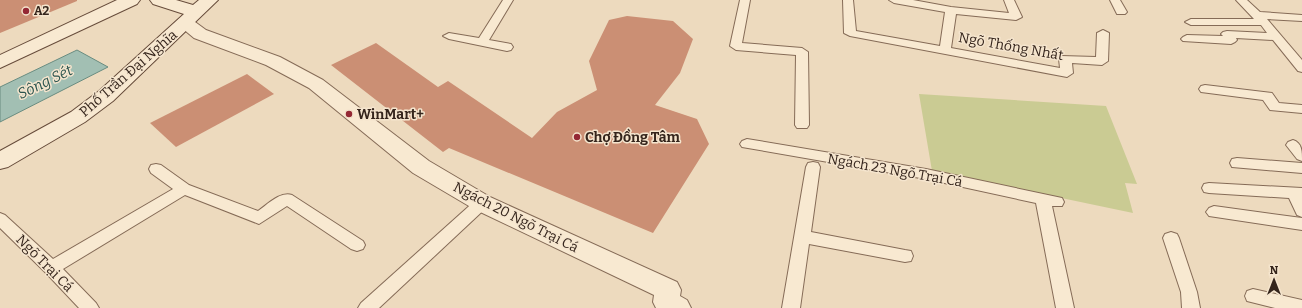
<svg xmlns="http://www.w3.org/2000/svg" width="1302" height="308" font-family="Bitter,serif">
	<rect width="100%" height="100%" fill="#eddabe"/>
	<path fill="#cacb93" d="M919 94 1106 106 1137 184 1125 183 1133 213 932 171Z"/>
	<path fill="#a2bfb3" stroke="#698c80" d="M77 50 108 67 0 122V87Z"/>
	<g fill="#cb8f74">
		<path d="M0 0H77V1L0 33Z"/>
		<path d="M627 16 673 21 693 39 680 73 655 105 697 119 709 144 653 233 449 148 443 152 331 65 376 43 438 87 448 81 532 138 557 112 597 90 589 61 609 20Z"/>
		<path d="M247 74 274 94 176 147 150 123Z"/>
	</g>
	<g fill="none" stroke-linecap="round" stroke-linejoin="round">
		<defs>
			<g id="lane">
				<path d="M503 0H513L489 40 511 44 513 47 511 50 507 51 449 39 443 36 449 33 479 38Z"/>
				<path d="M740 0H750L742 43 802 48 808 52 809 125 807 128H797L795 125 796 55 736 50 730 46Z"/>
				<path d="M843 0H853L856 31 940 46 945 12 894 3 889 0H913L951 7 1009 13 1004 0H1014L1022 17 1016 20 956 14 951 48 1060 68 1059 59 1061 56 1096 57 1097 33 1103 30 1109 33 1108 61 1102 65 1072 63 1073 73 1067 77 850 36 844 33Z"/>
				<path d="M1110 0H1120L1127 12 1125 14H1117Z"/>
				<path d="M1236 0H1247L1260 12 1302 15V21L1267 19 1302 60V72L1298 71 1273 40 1236 38 1237 40 1235 42 1231 44 1183 41 1181 39 1183 37 1187 35 1223 36 1221 34 1223 32 1227 31 1267 33 1261 25H1191L1185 22 1191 19H1254Z"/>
				<path d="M1205 85 1272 93 1279 103 1302 105V113L1270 110 1263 100 1201 92 1199 89 1201 86Z"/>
				<path d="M747 139 926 169 1062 198 1064 202 1062 206H1052L1074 308H1056L1036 203 926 179 742 147 740 144 742 141Z"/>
				<path d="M1293 140C1302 143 1302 151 1302 161L1297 159 1286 145 1288 142Z"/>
				<path d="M1237 158 1302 163V173L1232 167 1230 163 1232 159Z"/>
				<path d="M813 162 818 163 820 167 811 232 905 250 911 251 913 256 911 261 905 262 809 244 800 308H782L806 167 808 163Z"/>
				<path d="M156 164 161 165 189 185 258 211C267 205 280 191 292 195L363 241 365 245 363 249 357 251 351 249 287 206 259 224 185 195 63 269 96 303 99 308H79L46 273 0 228V213L5 215 53 259 173 189 151 173 149 169 151 165Z"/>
				<path d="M1209 183 1302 188V217L1297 215 1289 198 1209 193 1204 192 1202 188 1204 184Z"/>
				<path d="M482 197 487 199 489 203 487 207 379 308H358L361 303 477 199Z"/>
				<path d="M1214 206 1302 218V230L1209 216 1206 212 1209 208Z"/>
				<path d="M1171 232 1177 234 1179 238 1197 292 1200 308H1182L1181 292 1163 238 1165 234Z"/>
				<path d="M1253 289 1302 300V308H1275L1247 301 1245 296 1247 291Z"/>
			</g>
			<path id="street" d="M185 18 191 19 206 30 280 57 323 80 429 161 490 197 677 282 681 290 680 296 687 300 691 308H656L653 302 654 295 474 209 413 173 309 88 266 65 194 38 176 23 179 19Z"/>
			<g id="secondary">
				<path d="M117 0H140L137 4 0 68V55Z"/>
				<path d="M150 0H176L193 5 199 0H218L113 101 85 122 8 167 0 169V151L71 112 99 91 184 14 153 4Z"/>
			</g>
		</defs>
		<use href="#lane" stroke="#856b57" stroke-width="2"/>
		<use href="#street" stroke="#856b57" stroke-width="2"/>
		<use href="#secondary" stroke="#674c3b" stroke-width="2"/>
		<use href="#lane" fill="#f8e9d1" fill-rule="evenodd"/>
		<use href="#street" fill="#f8e9d1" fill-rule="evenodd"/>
		<use href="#secondary" fill="#f8e9d1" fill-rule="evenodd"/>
	</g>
	<g fill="#942834" stroke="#f5e5ce" stroke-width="1.5">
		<circle cx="26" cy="11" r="4"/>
		<circle cx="349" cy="114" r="4"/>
		<circle cx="577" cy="137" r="4"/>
	</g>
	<g text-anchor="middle" stroke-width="3" stroke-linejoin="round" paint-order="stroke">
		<g font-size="12" font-weight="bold" fill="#35251c" stroke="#f5e5ce" text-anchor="start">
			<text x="34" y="15">A2</text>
		</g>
		<g font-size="14" fill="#35251c" stroke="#f5e5ce">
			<text transform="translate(1011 46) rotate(10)" y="5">Ngõ Thống Nhất</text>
			<text transform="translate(128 73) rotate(-41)" y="5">Phố Trần Đại Nghĩa</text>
			<text transform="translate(895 170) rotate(10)" y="5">Ngách 23 Ngõ Trại Cá</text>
			<text transform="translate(516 217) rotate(27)" y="5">Ngách 20 Ngõ Trại Cá</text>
			<text transform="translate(45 263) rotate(45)" y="5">Ngõ Trại Cá</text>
		</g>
		<g font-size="14" font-weight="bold" fill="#35251c" stroke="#f5e5ce" text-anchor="start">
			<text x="357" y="119">WinMart+</text>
			<text x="585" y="142">Chợ Đồng Tâm</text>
		</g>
		<g font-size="15" font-style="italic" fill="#2b544e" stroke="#f5e5ce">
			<text transform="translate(45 82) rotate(-26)" y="5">Sông Sét</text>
		</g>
	</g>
	<g transform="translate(1274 280)" stroke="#f5e5ce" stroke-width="3" paint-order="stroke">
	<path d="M0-3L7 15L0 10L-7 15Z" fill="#35251c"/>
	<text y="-6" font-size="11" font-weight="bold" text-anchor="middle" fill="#35251c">N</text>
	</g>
</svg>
